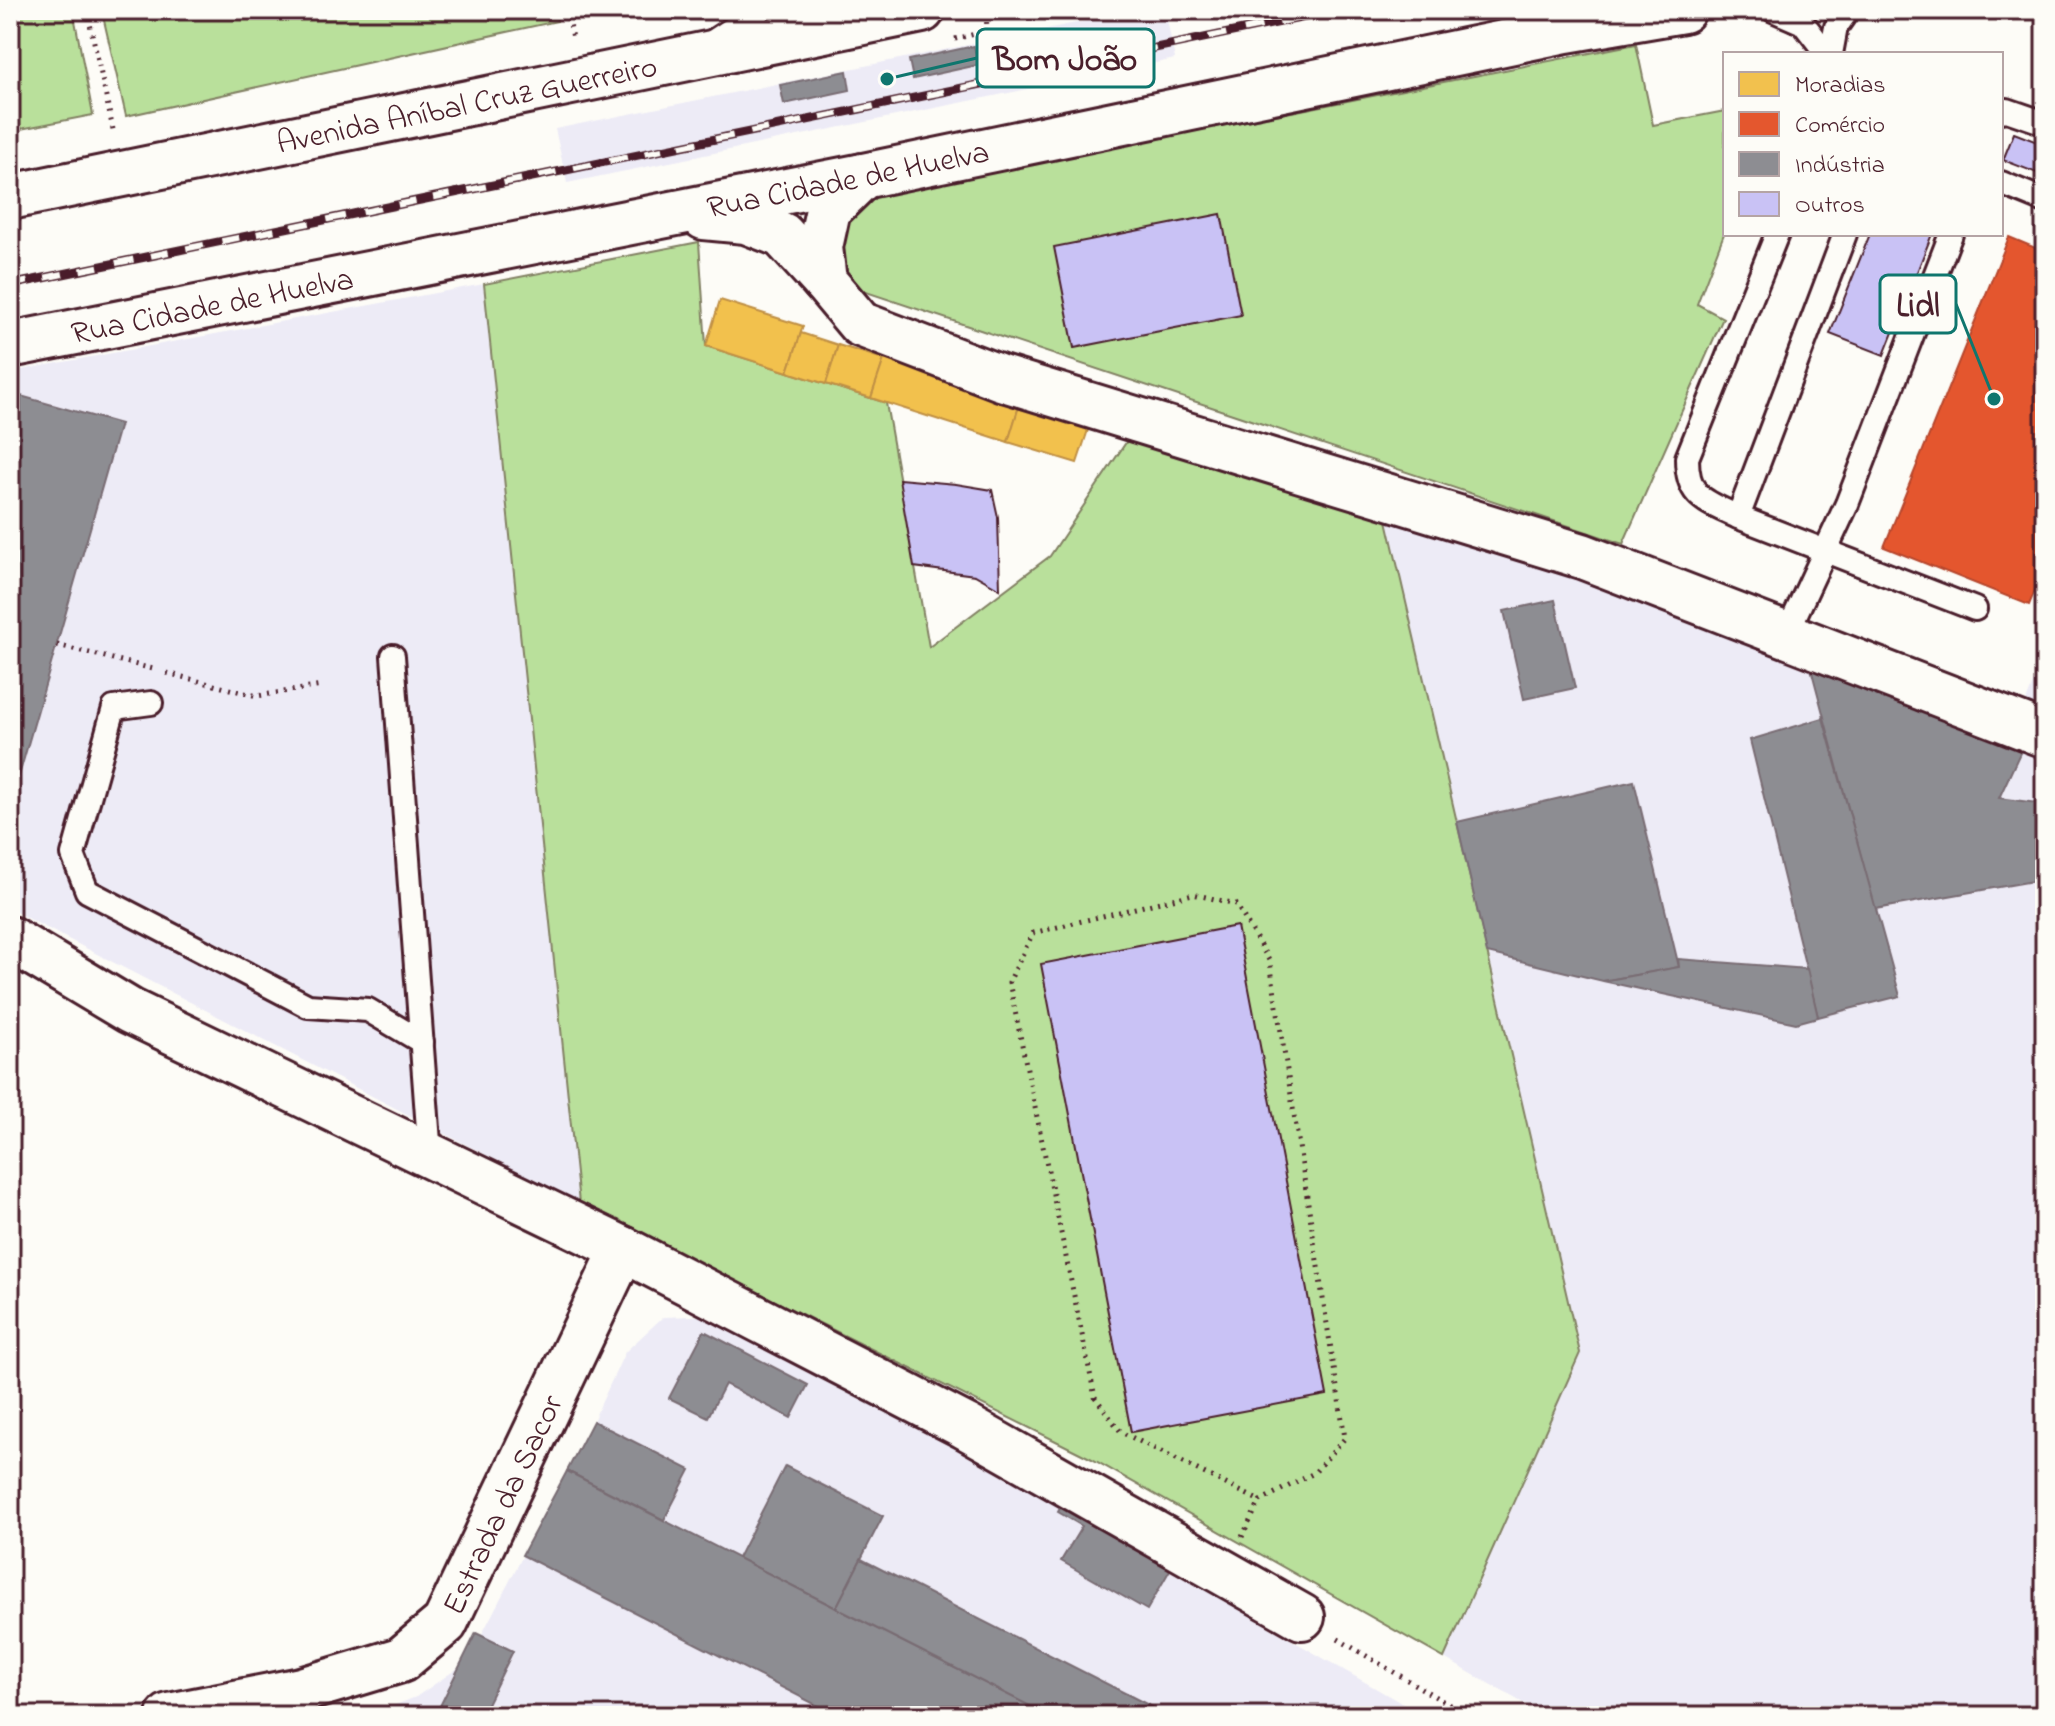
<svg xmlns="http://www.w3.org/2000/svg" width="2055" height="1726" font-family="'Indie Flower',sans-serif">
	<rect width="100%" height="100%" fill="#fdfcf7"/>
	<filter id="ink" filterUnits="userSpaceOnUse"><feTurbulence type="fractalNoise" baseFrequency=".0125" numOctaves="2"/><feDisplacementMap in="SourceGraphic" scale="16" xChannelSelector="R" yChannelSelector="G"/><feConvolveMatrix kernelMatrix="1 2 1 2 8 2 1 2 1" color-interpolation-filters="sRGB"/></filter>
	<g filter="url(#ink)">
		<g fill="#edebf6">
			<path d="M1140 10H1165L1175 59 567 183 555 129Z"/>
			<path d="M484 284 579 1203 10 909V372Z"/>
			<path d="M1386 516 1781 647 2045 751V1716H1546L1444 1658 1580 1353Z"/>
			<path d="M2045 653V713L2025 704Z"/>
			<path d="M723 1315 1226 1588 1241 1611 1424 1716H367L416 1697 468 1661 593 1421 625 1352 663 1317Z"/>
		</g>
		<g fill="#b9e09b" stroke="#828063" stroke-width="2">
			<path d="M10 10H73L93 115 10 131Z"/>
			<path d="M159 10H555L557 21 126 116 103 16Z"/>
			<path d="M1636 44 1653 125 1725 111V231L1697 304 1723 318 1623 544 863 291 841 266C841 225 844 213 880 193Z"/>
			<path d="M699 242 706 346 886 403 929 647 1050 556 1129 438 1386 516 1580 1353 1444 1658 1092 1459 579 1203 484 284Z"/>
		</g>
		<g fill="#f2c14e" stroke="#c09044" stroke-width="2">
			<path d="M720 300 803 326 788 372 706 346Z"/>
			<path d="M801 333 838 345 826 384 788 372Z"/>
			<path d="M838 345 884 359 871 398 826 384Z"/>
			<path d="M884 359 1020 403 1008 442 871 398Z"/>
			<path d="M1020 403 1090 424 1077 463 1008 442Z"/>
		</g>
		<path fill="#e4572e" stroke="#b6462d" stroke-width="2" d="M2009 237 2045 252V566L2029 605 1884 547Z"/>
		<g fill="#8d8d92" stroke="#796c73" stroke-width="2">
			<path d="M974 46 978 65 913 79 909 60Z"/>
			<path d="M847 71 850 90 784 104 780 85Z"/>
			<path d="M10 393 120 424 10 807Z"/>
			<path d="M1555 600 1575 688 1524 699 1504 611Z"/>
			<path d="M1808 657 2025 742 1999 798 2045 804V879L1875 909Z"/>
			<path d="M1823 718 1900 996 1818 1017 1750 740Z"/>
			<path d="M1634 781 1679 967 1603 981 1487 953 1457 822Z"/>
			<path d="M1678 959 1807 969 1818 1017 1796 1023 1603 981 1679 967Z"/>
			<path d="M704 1331 808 1385 791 1418 725 1384 708 1417 669 1398Z"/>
			<path d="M593 1421 690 1470 664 1520 567 1471Z"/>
			<path d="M785 1466 883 1516 836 1608 738 1558Z"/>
			<path d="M567 1471 836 1608 1050 1716H838L522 1555Z"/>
			<path d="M1068 1494 1178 1556 1147 1610 1061 1561 1082 1526 1058 1512Z"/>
			<path d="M861 1559 1170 1716H1050L836 1608Z"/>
			<path d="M476 1633 513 1651 481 1716H451L438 1710Z"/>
		</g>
		<g fill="#c9c2f5" stroke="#4a1f2b" stroke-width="2">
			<path d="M2014 133 2045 145V176L2003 160Z"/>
			<path d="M1221 214 1241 315 1074 348 1054 247Z"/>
			<path d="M1870 234H1932L1884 355 1830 334Z"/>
			<path d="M899 479 956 484 992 490 998 517 1000 589 975 575 914 567Z"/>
			<path d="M1237 926 1327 1395 1131 1432 1041 964Z"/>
		</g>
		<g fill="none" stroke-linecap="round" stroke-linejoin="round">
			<defs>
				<g id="service">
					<path d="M1773 10 1803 23 1827 54"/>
					<path d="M715 40 761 10"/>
					<path d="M1831 54 1836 27 1848 10"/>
					<path d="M2001 111 2007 110 2045 123"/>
					<path d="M2001 183 2045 201"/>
					<path d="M1777 234 1687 458C1687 498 1705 501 1738 517L1975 609"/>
					<path d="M1738 517 1845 234"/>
					<path d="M1786 635 1847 504 1951 234"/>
					<path d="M393 656 430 1156"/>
					<path d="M151 703 114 708 73 855 87 891 308 1006 368 1010 422 1042"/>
				</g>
				<g id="minor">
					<path d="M863 176 828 210 820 247 824 281 860 324 1001 378 1582 556 2045 735"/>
					<path d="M704 217 746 221 782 235 824 281"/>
					<path id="s1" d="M10 345 863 176 1566 30 1683 10"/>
					<path d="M10 939 130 1011 623 1249 965 1426 1302 1617"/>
					<path id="s2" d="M169 1716 301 1690 401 1660 445 1623 623 1249"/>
				</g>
				<g id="tertiary">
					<path id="s3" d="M10 197 922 10"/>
				</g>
			</defs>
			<use href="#service" stroke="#4a1f2b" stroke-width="28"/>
			<use href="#minor" stroke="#4a1f2b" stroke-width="50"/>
			<use href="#tertiary" stroke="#4a1f2b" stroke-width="50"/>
			<g stroke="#4a1f2b" stroke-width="5" stroke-dasharray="2 6" stroke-linecap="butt">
				<path d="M87 10 114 134"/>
				<path d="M567 10 573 38"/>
				<path d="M955 39 987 31 986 10"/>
				<path d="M57 645 153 669"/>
				<path d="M167 673 257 696 322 686"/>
				<path d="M1242 1537 1260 1501 1314 1473 1345 1438 1270 962 1236 904 1193 894 1033 933 1009 982 1095 1397 1121 1432 1260 1501"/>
				<path d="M1338 1639 1468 1716"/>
			</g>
			<use href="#service" stroke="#fdfcf7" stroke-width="22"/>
			<use href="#minor" stroke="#fdfcf7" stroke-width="44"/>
			<use href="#tertiary" stroke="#fdfcf7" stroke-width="44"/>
			<defs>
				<path id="rail" d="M10 285 1339 10"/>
			</defs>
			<use href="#rail" stroke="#4a1f2b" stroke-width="9"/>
			<use href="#rail" stroke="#fdfcf7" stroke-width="6" stroke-dasharray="18" stroke-linecap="butt"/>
		</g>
	</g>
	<g text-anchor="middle" stroke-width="8" stroke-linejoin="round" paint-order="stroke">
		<g font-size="32" fill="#4a1f2b" stroke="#fdfcf7">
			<text dy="11" stroke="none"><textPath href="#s3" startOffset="466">Avenida Aníbal Cruz Guerreiro</textPath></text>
			<text dy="11" stroke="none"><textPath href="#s1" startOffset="854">Rua Cidade de Huelva</textPath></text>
			<text dy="11" stroke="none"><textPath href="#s1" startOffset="206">Rua Cidade de Huelva</textPath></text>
			<text dy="11" stroke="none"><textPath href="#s2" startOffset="428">Estrada da Sacor</textPath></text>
		</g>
	</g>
	<path fill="none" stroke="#0f766e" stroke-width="3" d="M887 79L977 58M1994 399L1956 304"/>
	<g fill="#0f766e" stroke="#fdfcf7" stroke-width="3">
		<circle cx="887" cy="79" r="8"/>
		<circle cx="1994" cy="399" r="8"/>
	</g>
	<g fill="#fdfcf7" stroke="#0f766e" stroke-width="3">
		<rect x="977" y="29" width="177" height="58" rx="8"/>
		<rect x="1880" y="275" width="76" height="58" rx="8"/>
	</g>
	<g font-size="34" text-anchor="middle" font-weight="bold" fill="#4a1f2b">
		<text x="1065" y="70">Bom João</text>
		<text x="1918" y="316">Lidl</text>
	</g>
	<rect width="2055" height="1726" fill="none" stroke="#fdfcf7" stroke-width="40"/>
	<rect x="20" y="20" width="2015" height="1686" fill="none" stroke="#4a1f2b" stroke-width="3" filter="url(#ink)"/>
	<rect x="1723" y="52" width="280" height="184" fill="#fdfcf7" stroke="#b5a4a5" stroke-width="2"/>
	<rect x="1739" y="72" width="40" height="24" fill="#f2c14e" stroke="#b5a4a5" stroke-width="2"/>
	<text x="1795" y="92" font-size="24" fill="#4a1f2b">Moradias</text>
	<rect x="1739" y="112" width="40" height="24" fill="#e4572e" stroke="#b5a4a5" stroke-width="2"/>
	<text x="1795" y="132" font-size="24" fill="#4a1f2b">Comércio</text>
	<rect x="1739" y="152" width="40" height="24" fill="#8d8d92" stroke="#b5a4a5" stroke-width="2"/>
	<text x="1795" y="172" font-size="24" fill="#4a1f2b">Indústria</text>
	<rect x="1739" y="192" width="40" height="24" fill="#c9c2f5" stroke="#b5a4a5" stroke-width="2"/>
	<text x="1795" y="212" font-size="24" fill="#4a1f2b">Outros</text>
</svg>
